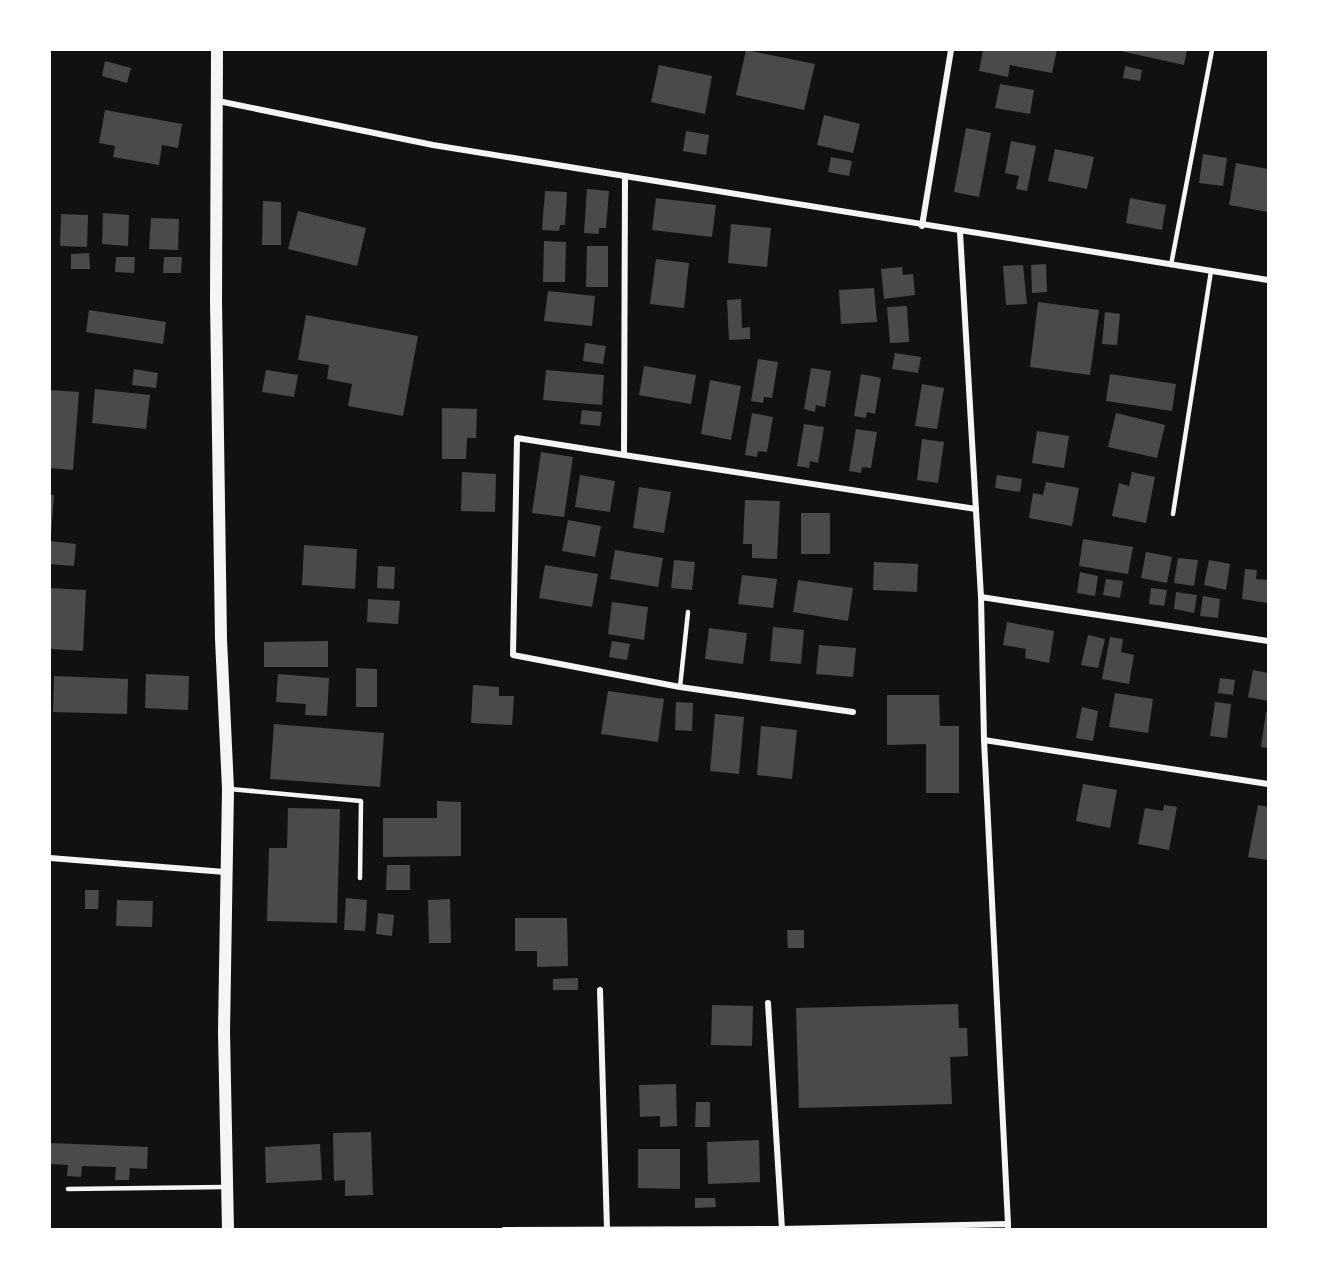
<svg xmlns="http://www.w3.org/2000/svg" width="1318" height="1279" font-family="Inter,sans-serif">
	<rect width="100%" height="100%" fill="#111"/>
	<g fill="#4a4a4a">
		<path d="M746 50 815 64 804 110 736 95Z"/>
		<path d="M983 50H1057L1052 73 1010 65 1008 77 979 71Z"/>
		<path d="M1116 50H1187L1184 65Z"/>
		<path d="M105 61 131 68 127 83 102 76Z"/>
		<path d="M659 65 712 76 705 114 651 102Z"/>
		<path d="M1125 66 1142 70 1140 81 1123 78Z"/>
		<path d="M1000 84 1034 90 1030 114 995 108Z"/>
		<path d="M105 110 182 124 178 148 162 145 159 165 113 157 115 146 99 143Z"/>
		<path d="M824 115 860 124 853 153 817 145Z"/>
		<path d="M966 128 991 133 979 197 954 192Z"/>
		<path d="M686 131 709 135 706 155 683 151Z"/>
		<path d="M1011 141 1036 146 1027 191 1016 189 1019 176 1005 173Z"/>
		<path d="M1055 149 1094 157 1087 189 1048 181Z"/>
		<path d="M1203 154 1227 158 1223 186 1199 183Z"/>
		<path d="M831 157 852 161 849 176 828 172Z"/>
		<path d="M1236 163 1268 169V212L1229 205Z"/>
		<path d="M587 189 609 191 606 228H599V234L584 233Z"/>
		<path d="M545 191 567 192 565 225H560L559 231 542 230Z"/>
		<path d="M656 198 716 205 712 237 652 230Z"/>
		<path d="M1130 198 1166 205 1162 230 1126 223Z"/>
		<path d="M263 201 281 202V245H262Z"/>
		<path d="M298 211 366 228 357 266 288 249Z"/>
		<path d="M103 213 129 215 128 246 102 244Z"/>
		<path d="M61 214 88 215 87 247 60 246Z"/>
		<path d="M151 218 179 219 178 250 149 249Z"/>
		<path d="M731 224 771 228 767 267 728 263Z"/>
		<path d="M544 241 566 242 565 282H543Z"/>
		<path d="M587 246H608V287H586Z"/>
		<path d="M89 253 90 269H71V254Z"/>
		<path d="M116 257H135L134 273 115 272Z"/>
		<path d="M164 257H182L181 273H163Z"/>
		<path d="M656 259 689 263 684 308 650 304Z"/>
		<path d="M1046 264 1047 292 1032 293 1031 265Z"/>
		<path d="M1023 265 1027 304 1006 305 1003 266Z"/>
		<path d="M902 267 903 275 913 274 915 295 884 299 881 269Z"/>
		<path d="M874 288 877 322 841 324 839 290Z"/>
		<path d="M548 291 595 296 592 326 544 321Z"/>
		<path d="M741 299 742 328 750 327V339L729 340 727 300Z"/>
		<path d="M1038 302 1099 310 1090 375 1030 367Z"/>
		<path d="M907 306 909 342 890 343 887 307Z"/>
		<path d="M89 310 166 322 163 344 86 332Z"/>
		<path d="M1105 312 1120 314 1117 345 1102 344Z"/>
		<path d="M306 315 418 336 403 416 348 406 352 384 327 379 329 365 298 360Z"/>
		<path d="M585 343 606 346 603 364 583 361Z"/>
		<path d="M895 353 921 357 918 373 892 369Z"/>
		<path d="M758 359 778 362 772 398 764 397 763 403 751 401Z"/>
		<path d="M644 366 696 375 691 404 639 395Z"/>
		<path d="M811 368 831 371 825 407 816 405 815 412 804 409Z"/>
		<path d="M134 369 158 373 156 388 132 385Z"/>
		<path d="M266 370 298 375 294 397 262 392Z"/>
		<path d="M546 370 604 375 602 405 543 400Z"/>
		<path d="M861 374 881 378 875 414 867 412 866 418 854 416Z"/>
		<path d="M1110 374 1176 384 1172 411 1106 401Z"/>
		<path d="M710 380 741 386 731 440 701 434Z"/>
		<path d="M922 384 944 388 937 429 915 426Z"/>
		<path d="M95 389 150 395 146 429 92 423Z"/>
		<path d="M50 390 79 392 73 470 50 468Z"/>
		<path d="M442 408 477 409 476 438H467L466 459H442Z"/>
		<path d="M582 410 602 412 600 426 580 424Z"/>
		<path d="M752 413 773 417 767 452 758 451 757 457 745 455Z"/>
		<path d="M1116 413 1165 425 1157 458 1108 447Z"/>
		<path d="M804 424 824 427 818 463 810 461 809 468 797 466Z"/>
		<path d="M856 429 877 432 871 468 862 467 861 473 849 471Z"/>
		<path d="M1037 431 1069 436 1064 468 1032 463Z"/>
		<path d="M922 439 944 442 938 483 917 480Z"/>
		<path d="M541 452 573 457 564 517 532 513Z"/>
		<path d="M462 472 496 474 495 512 461 511Z"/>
		<path d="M1132 472 1155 477 1146 523 1112 516 1119 483 1129 486Z"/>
		<path d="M580 475 615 481 610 512 575 507Z"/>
		<path d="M997 475 1022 479 1020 492 995 488Z"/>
		<path d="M1046 482 1079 488 1072 526 1029 518 1033 493 1043 495Z"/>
		<path d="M639 487 671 492 664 533 633 528Z"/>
		<path d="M50 495H54L51 534H50Z"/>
		<path d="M745 500 780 501 777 559 752 558V544H743Z"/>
		<rect x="801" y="513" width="29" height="41"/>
		<path d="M568 520 601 526 595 557 562 551Z"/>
		<path d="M1083 539 1133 547 1128 574 1079 566Z"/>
		<path d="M50 541 76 544 74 566 50 564Z"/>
		<path d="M304 545 357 549 355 589 302 585Z"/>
		<path d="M615 550 663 558 658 587 610 579Z"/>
		<path d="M1146 552 1172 557 1167 583 1141 578Z"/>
		<path d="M1178 558 1198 560 1194 586 1174 583Z"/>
		<path d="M674 560 695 562 692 590 671 588Z"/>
		<path d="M1209 560 1230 564 1226 590 1204 585Z"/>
		<path d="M874 562 918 564 917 592 873 590Z"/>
		<path d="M545 565 598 574 592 607 539 598Z"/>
		<path d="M378 566 395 567 394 589 377 588Z"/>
		<path d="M1245 569 1257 570 1256 579 1268 580V603L1242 599Z"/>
		<path d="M1080 572 1098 576 1095 596 1077 593Z"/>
		<path d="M742 575 777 579 773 608 738 604Z"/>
		<path d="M1106 579 1123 581 1120 598 1103 595Z"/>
		<path d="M798 580 853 588 848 621 793 612Z"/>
		<path d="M50 588 86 590 83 651 50 649Z"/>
		<path d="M1151 588 1167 590 1164 606 1149 604Z"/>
		<path d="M1176 592 1197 595 1194 613 1174 609Z"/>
		<path d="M1203 596 1220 599 1218 618 1200 616Z"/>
		<path d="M368 599 400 601 398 624 367 622Z"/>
		<path d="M612 602 648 607 644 640 608 634Z"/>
		<path d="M1007 622 1054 631 1049 663 1025 658 1026 649 1003 645Z"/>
		<path d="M773 627 804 630 801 664 770 661Z"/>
		<path d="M709 628 747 633 743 664 705 659Z"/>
		<path d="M1088 635 1105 639 1098 668 1081 665Z"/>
		<path d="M1110 637 1123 639 1121 652 1134 655 1129 684 1102 679Z"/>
		<path d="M328 641V667H264V642Z"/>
		<path d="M612 641 630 644 627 660 609 657Z"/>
		<path d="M819 645 856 648 853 677 816 674Z"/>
		<path d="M356 668 377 669V707H356Z"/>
		<path d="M1253 670 1268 673V701L1248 697Z"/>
		<path d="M146 674 189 676 188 710 145 708Z"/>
		<path d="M278 674 329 678 327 716 305 715 306 704 276 702Z"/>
		<path d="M54 676 128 679 127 714 53 712Z"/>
		<path d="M1220 678 1235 680 1233 695 1218 693Z"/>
		<path d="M473 685 499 687V696H514L512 725 471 723Z"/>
		<path d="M608 691 664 699 658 742 601 734Z"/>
		<path d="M1115 693 1153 699 1148 733 1109 727Z"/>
		<path d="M887 695H939L940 726H959V793H926V744L887 745Z"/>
		<path d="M676 702 693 703 692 731 675 730Z"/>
		<path d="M1215 702 1231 704 1227 738 1210 736Z"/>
		<path d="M1082 707 1098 711 1093 741 1076 738Z"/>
		<path d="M1266 712H1268V748L1261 747Z"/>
		<path d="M715 714 744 717 739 774 710 771Z"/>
		<path d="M274 724 384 733 380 787 270 779Z"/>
		<path d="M761 726 797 730 792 779 757 775Z"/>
		<path d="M1083 784 1117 790 1110 828 1076 821Z"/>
		<path d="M437 801 461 802V856L383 857V818H437Z"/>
		<path d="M1164 805 1177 807 1169 850 1138 844 1145 808 1163 811Z"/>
		<path d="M1258 805 1268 807V860L1248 857Z"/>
		<path d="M288 808 340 809 337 923 267 921 269 848H287Z"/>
		<path d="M387 865H410V890H386Z"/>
		<path d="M85 890H99L98 909H85Z"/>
		<path d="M346 898 367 900 365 931 344 930Z"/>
		<path d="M450 899 451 943H429L428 900Z"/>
		<path d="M117 900 153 901 152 927 116 926Z"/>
		<path d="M378 913 394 915 392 936 376 934Z"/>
		<path d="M515 918H567L568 966 537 967V951H515Z"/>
		<path d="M787 930H804V948H788Z"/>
		<path d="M578 978V990H553V979Z"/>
		<path d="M958 1004 959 1028H967L968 1056 950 1057 952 1104 799 1108 796 1008Z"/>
		<path d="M712 1005 753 1006 752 1046 711 1045Z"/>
		<path d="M676 1084 677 1126 660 1127V1116L640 1117 639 1085Z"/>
		<path d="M696 1102H710V1127H695Z"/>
		<path d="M371 1132 373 1195 345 1196V1180L334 1181 333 1133Z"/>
		<path d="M759 1140 760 1182 708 1184 707 1142Z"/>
		<path d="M51 1143 148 1147 147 1169 130 1168 129 1180H115L116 1167 82 1166 81 1177 67 1176 68 1165 50 1164Z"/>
		<path d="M320 1144 322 1180 266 1183 265 1147Z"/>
		<path d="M638 1149H680V1189L638 1188Z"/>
		<path d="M695 1198H715L716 1207 695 1208Z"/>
	</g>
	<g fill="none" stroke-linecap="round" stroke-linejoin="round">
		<g stroke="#f5f5f5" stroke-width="4.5">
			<path d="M1171 265 1212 50"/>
			<path d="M1173 514 1211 271"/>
			<path d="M680 687 688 612"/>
			<path d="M230 789 361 801 360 878"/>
			<path d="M68 1189 224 1187"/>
		</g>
		<g stroke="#f5f5f5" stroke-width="6">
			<path d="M218 101 433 145 1268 280"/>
			<path d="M625 176 624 455 976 509"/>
			<path d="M922 226 951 50"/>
			<path d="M960 232 981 597"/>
			<path d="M624 455 517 438 513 655 680 687 853 712"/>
			<path d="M1268 641 981 597 984 740 1268 784"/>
			<path d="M984 740 1008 1224"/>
			<path d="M50 858 225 872"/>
			<path d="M600 990 607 1229"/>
			<path d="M768 1003 782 1229"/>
			<path d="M504 1230 782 1229 1008 1224V1230"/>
		</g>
		<path stroke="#f5f5f5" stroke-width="12" d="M217 50 216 301 221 639 228 789 224 1032 228 1230"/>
	</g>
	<rect width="1318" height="1279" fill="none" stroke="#ffffff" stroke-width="102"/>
</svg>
